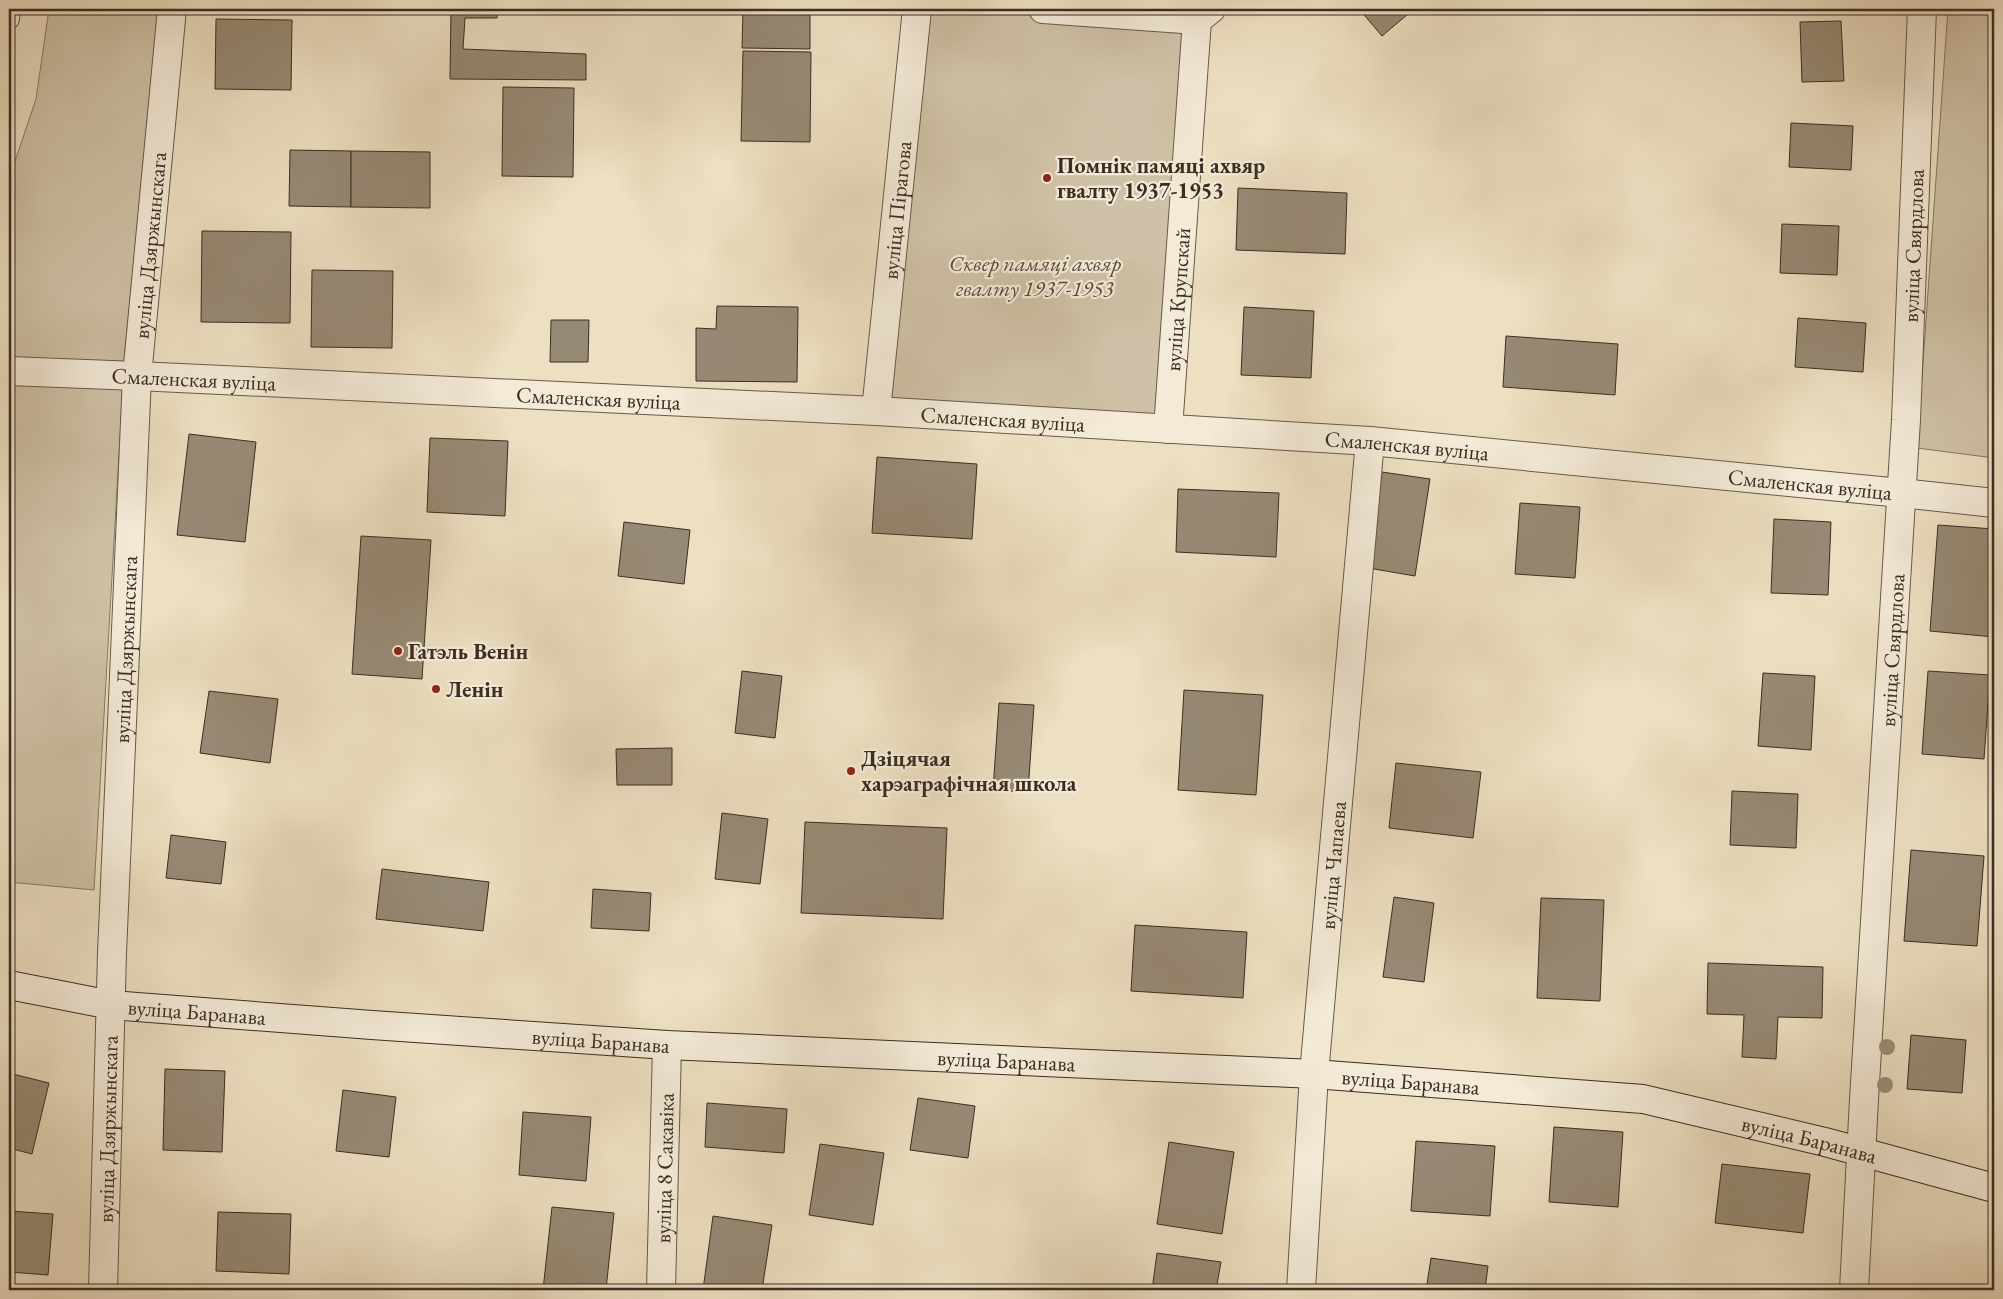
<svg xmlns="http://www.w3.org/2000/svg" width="2003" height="1299" font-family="'EB Garamond',serif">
	<rect width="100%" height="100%" fill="#eddfc2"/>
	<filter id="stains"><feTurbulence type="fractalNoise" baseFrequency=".004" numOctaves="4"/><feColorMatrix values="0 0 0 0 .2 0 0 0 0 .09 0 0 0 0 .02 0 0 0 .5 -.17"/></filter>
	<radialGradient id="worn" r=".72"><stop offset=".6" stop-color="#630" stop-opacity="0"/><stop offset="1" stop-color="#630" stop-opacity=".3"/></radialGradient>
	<g fill="#cfc1a7" stroke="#847864">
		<path d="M49 9H159L125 350 94 890 9 882V179L36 99Z"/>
		<path d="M924 9H952L1191 27 1163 422 884 404Z"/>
		<path d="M1948 9H1994V458L1917 448Z"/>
	</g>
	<g fill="#978a75" stroke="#3a2e22">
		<path d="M451 9H498L497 18H465L463 49 586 54V80L450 79Z"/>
		<path d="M743 9H810V49L742 48Z"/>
		<path d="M1359 9H1414L1382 36Z"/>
		<path d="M216 19 292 20 291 90 215 89Z"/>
		<path d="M1841 21 1844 81 1802 82 1800 22Z"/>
		<path d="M743 51 811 52 810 142 741 141Z"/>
		<path d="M503 87 574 88 573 177 502 176Z"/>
		<path d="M1791 123 1853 126 1851 170 1789 167Z"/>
		<path d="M290 150 351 151V207L289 206Z"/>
		<path d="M351 151 430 152V208L351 207Z"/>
		<path d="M1238 188 1347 193 1345 254 1236 250Z"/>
		<path d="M1782 224 1839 226 1837 275 1780 273Z"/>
		<path d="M202 231 291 232 290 323 201 322Z"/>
		<path d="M312 270 393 271 392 348 311 347Z"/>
		<path d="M717 306 798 307 797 382 696 381V328L716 329Z"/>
		<path d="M1244 307 1314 311 1311 378 1241 375Z"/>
		<path d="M1798 318 1866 323 1863 372 1795 367Z"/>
		<path d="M551 320H589L588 362H550Z"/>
		<path d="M1506 336 1618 344 1615 395 1503 387Z"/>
		<path d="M189 434 256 442 245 542 177 535Z"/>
		<path d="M430 438 508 441 505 516 427 512Z"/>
		<path d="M877 457 977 464 972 539 872 533Z"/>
		<path d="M1382 472 1430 479 1415 576 1368 568Z"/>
		<path d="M1178 489 1279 493 1276 557 1176 552Z"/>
		<path d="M1520 503 1580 507 1575 578 1515 574Z"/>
		<path d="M1774 519 1831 522 1828 595 1771 593Z"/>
		<path d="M624 522 690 530 684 584 618 576Z"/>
		<path d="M1938 525 1994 529V637L1930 631Z"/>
		<path d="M361 536 431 540 422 679 352 674Z"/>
		<path d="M742 671 782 676 775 738 735 733Z"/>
		<path d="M1928 671 1990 675 1984 759 1922 754Z"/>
		<path d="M1763 673 1815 676 1811 750 1758 746Z"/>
		<path d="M1184 690 1263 695 1256 795 1178 790Z"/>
		<path d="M209 691 278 699 270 763 200 753Z"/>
		<path d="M999 703 1034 705 1028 792 993 790Z"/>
		<path d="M672 748V785H617L616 749Z"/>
		<path d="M1396 763 1481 772 1473 838 1389 828Z"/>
		<path d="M1732 791 1798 794 1796 848 1730 845Z"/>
		<path d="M722 813 768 819 760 884 715 879Z"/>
		<path d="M805 822 947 828 943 919 801 913Z"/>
		<path d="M171 835 226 842 221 884 166 878Z"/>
		<path d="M1911 850 1984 856 1977 946 1904 941Z"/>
		<path d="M382 869 489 882 483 931 376 919Z"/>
		<path d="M593 889 651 893 649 931 591 928Z"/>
		<path d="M1394 897 1434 903 1424 982 1383 977Z"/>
		<path d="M1541 898 1604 900 1600 1001 1537 998Z"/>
		<path d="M1135 925 1247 932 1243 998 1131 991Z"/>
		<path d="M1708 963 1823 967 1822 1018 1778 1017 1776 1059 1742 1057 1744 1015 1707 1014Z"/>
		<path d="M1911 1035 1966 1040 1962 1093 1907 1089Z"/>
		<path d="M165 1069 225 1071 222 1152 163 1150Z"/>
		<path d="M9 1073 49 1083 32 1154 9 1148Z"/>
		<path d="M343 1090 396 1097 389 1157 336 1151Z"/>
		<path d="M918 1098 975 1106 968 1158 910 1150Z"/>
		<path d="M707 1103 787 1109 784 1153 705 1147Z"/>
		<path d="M523 1112 591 1117 586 1181 519 1175Z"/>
		<path d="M1554 1127 1623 1132 1618 1207 1549 1202Z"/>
		<path d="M1416 1141 1495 1146 1490 1216 1411 1211Z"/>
		<path d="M1169 1142 1234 1152 1222 1234 1157 1224Z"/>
		<path d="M820 1144 884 1153 873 1225 809 1215Z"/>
		<path d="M1722 1164 1810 1174 1803 1233 1715 1223Z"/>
		<path d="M552 1207 614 1213 606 1290H543Z"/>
		<path d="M9 1211 53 1214 48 1275 9 1272Z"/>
		<path d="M218 1212 291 1214 289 1274 216 1271Z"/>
		<path d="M713 1216 772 1225 762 1290H703Z"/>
		<path d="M1157 1253 1221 1262 1216 1290H1152Z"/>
		<path d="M1431 1258 1488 1266 1485 1290H1426Z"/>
		<path d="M1726 1285 1764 1290H1725Z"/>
		<path d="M1894 1285 1951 1290H1893Z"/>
	</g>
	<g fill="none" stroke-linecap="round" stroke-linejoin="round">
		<defs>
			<path id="service" d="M9 19 10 9"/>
			<g id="minor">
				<path d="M1043 9 1197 20 1211 9"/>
				<path id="s1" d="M9 371 137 376 876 411 1370 441 1901 493 1994 503"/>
				<path id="s2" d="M876 411 917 9"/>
				<path id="s3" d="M1168 429 1197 20"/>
				<path id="s4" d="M103 1290 112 953 137 376 172 9"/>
				<path id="s5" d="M661 1290 667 1045"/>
				<path id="s6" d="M1301 1290 1314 1074 1370 441"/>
				<path id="s7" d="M1854 1290 1864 1099 1906 420 1922 9"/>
			</g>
			<g id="secondary">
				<path id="s8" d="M9 985 111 1005 372 1025 667 1045 1314 1074 1643 1099 1825 1142 1994 1188"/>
			</g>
		</defs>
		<use href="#service" stroke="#675a4a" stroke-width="22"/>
		<use href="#minor" stroke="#675a4a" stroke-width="30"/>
		<use href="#secondary" stroke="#3a2e22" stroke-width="30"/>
		<use href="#service" stroke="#f3ead7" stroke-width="20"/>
		<use href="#minor" stroke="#f3ead7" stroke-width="28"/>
		<use href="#secondary" stroke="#f3ead7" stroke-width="28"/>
	</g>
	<g fill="#9b8e79">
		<circle cx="1887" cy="1047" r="8"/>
		<circle cx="1885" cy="1085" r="8"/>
	</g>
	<g fill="#8f2418" stroke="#f3ead7" stroke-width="2">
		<circle cx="1047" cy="178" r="5"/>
		<circle cx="398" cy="651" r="5"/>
		<circle cx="436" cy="689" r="5"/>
		<circle cx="851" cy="771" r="5"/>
	</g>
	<g text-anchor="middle" stroke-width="4.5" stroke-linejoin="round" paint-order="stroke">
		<g font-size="22" font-weight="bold" fill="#3a2e22" stroke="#f3ead7" text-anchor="start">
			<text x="1057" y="173">Помнік памяці ахвяр<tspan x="1057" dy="25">гвалту 1937-1953</tspan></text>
			<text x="408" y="659">Гатэль Венін</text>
			<text x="446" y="697">Ленін</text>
			<text x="861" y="766">Дзіцячая<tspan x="861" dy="25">харэаграфічная школа</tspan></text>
		</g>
		<g font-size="22" fill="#3a2e22" stroke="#f3ead7">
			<text dy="8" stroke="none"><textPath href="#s2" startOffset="202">вуліца Пірагова</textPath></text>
			<text dy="8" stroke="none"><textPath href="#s4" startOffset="1046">вуліца Дзяржынскага</textPath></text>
			<text dy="8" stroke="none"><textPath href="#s7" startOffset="1046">вуліца Свярдлова</textPath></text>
			<text dy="8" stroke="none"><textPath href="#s3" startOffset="130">вуліца Крупскай</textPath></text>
			<text dy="8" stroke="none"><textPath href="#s1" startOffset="185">Смаленская вуліца</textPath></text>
			<text dy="8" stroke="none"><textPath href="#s1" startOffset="590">Смаленская вуліца</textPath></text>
			<text dy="8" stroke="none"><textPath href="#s1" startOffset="995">Смаленская вуліца</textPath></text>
			<text dy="8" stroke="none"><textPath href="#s1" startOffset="1400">Смаленская вуліца</textPath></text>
			<text dy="8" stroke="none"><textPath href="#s1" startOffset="1805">Смаленская вуліца</textPath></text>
			<text dy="8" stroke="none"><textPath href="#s4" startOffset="641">вуліца Дзяржынскага</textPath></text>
			<text dy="8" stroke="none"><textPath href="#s7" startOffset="641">вуліца Свярдлова</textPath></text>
			<text dy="8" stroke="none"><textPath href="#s6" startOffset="426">вуліца Чапаева</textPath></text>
			<text dy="8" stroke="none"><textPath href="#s8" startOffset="190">вуліца Баранава</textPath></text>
			<text dy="8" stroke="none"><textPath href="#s8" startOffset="595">вуліца Баранава</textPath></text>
			<text dy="8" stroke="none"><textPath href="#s8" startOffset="1001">вуліца Баранава</textPath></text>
			<text dy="8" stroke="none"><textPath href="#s8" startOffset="1406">вуліца Баранава</textPath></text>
			<text dy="8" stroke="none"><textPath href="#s4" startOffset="161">вуліца Дзяржынскага</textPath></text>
			<text dy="8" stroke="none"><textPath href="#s8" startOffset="1810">вуліца Баранава</textPath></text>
			<text dy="8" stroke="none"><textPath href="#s5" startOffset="122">вуліца 8 Сакавіка</textPath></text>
		</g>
		<g font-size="22" font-style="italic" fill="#584b3d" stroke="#f3ead7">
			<text x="1035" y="271">Сквер памяці ахвяр<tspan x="1035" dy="25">гвалту 1937-1953</tspan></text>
		</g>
	</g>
	<rect width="2003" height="1299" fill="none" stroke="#eddfc2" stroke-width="30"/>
	<rect x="10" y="10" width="1983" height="1279" fill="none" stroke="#3a2e22" stroke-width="2.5"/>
	<rect x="15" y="15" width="1973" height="1269" fill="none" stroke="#3a2e22"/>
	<rect width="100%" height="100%" filter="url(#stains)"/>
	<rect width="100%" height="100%" fill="url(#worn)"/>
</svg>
